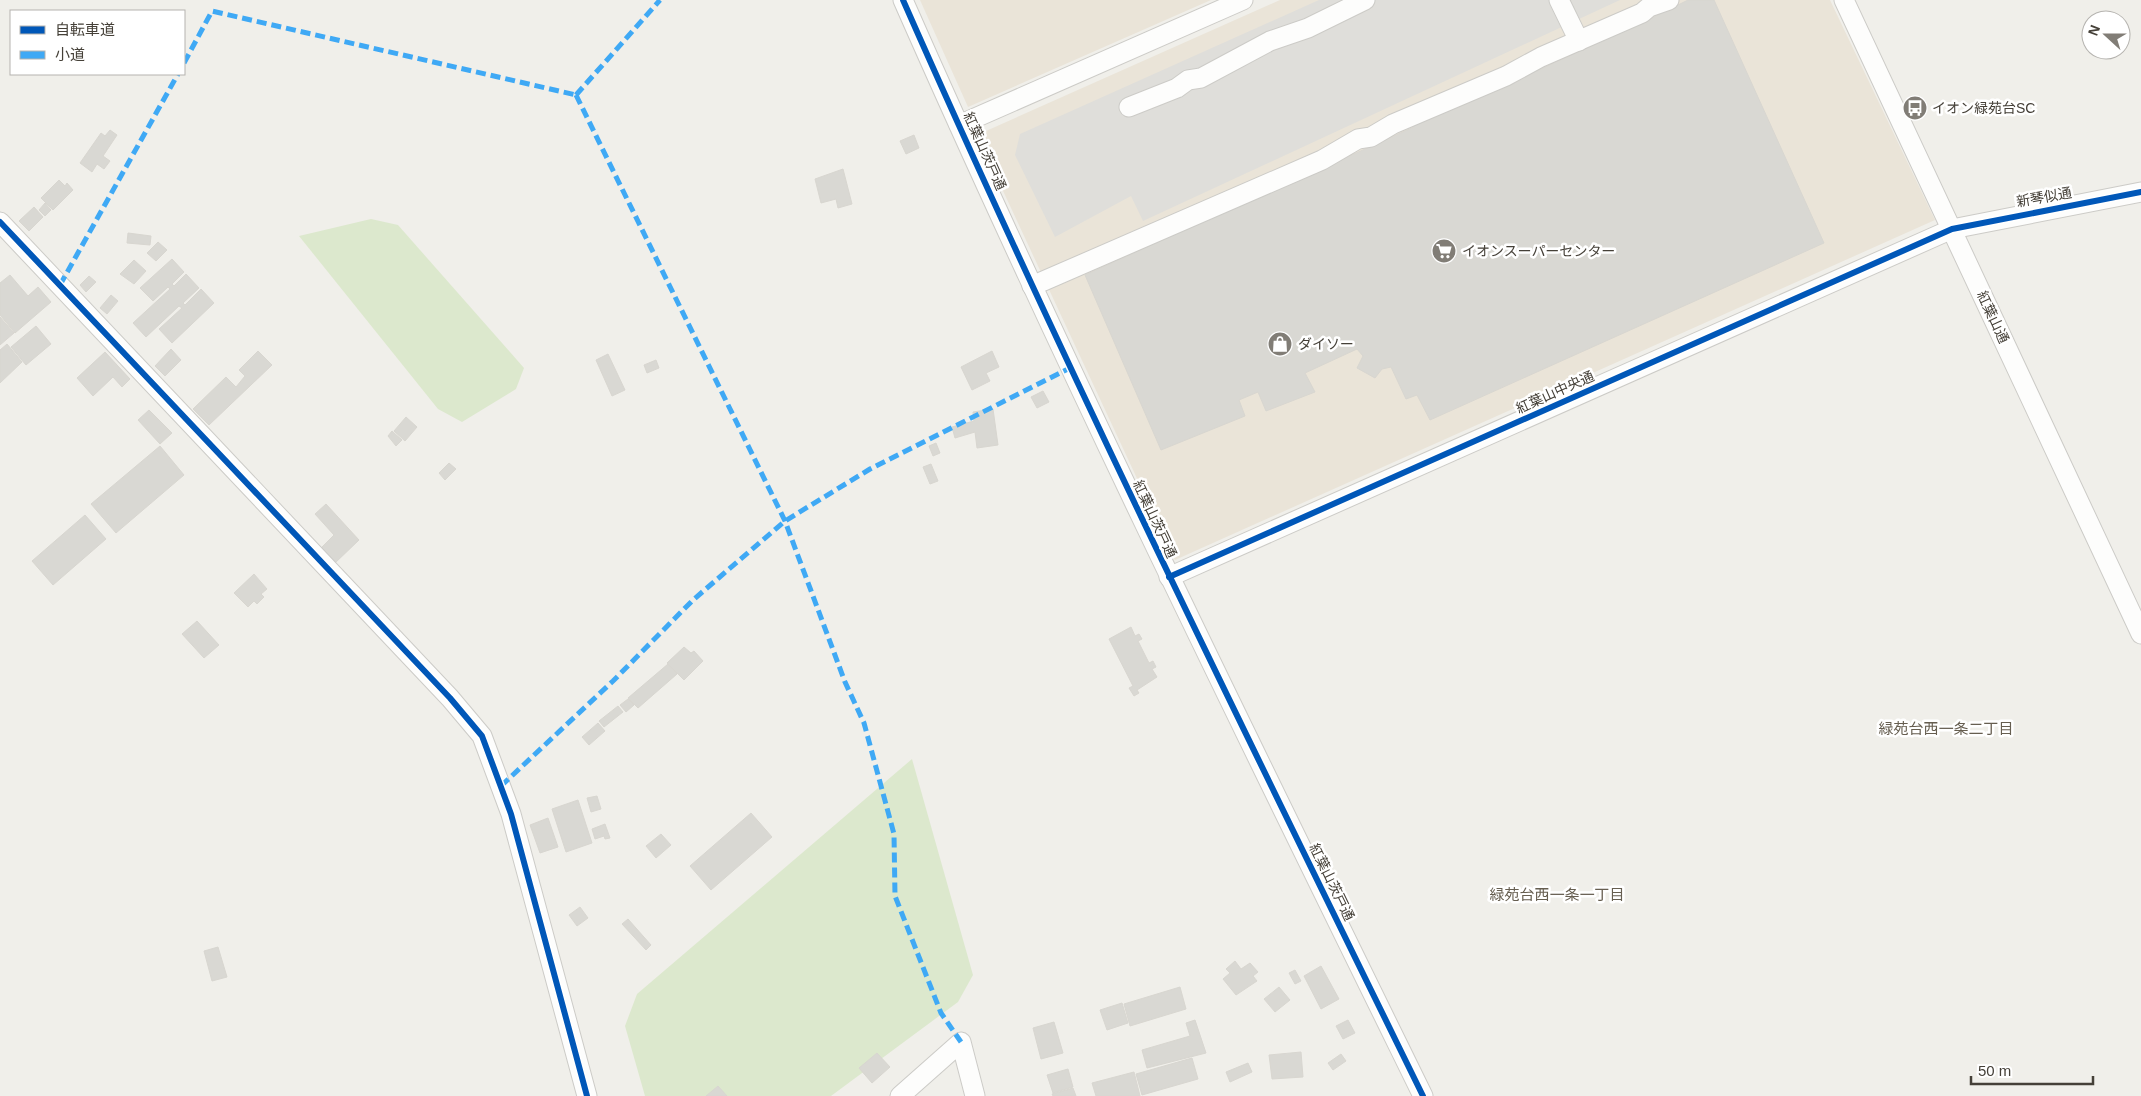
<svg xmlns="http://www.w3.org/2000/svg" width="2141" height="1096" font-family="Arial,'Noto Sans JP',sans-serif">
	<rect width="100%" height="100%" fill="#f0efea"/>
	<g fill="#eae4d8">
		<path d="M920 0H1211L968 107Z"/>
		<path d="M1280 0H1830L1935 220 1175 560 977 135Z"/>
	</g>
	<g fill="#dce8cd">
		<path d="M371 219 398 225 524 368 516 389 462 422 438 409 299 236Z"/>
		<path d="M912 759 973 975 958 1002 831 1096H645L625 1026 637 994Z"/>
	</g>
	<path fill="#dfdeda" d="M1319 0H1620L1143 221 1131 196 1055 237 1015 155 1020 134Z"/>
	<g fill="#d9d8d3" stroke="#d8d6d0">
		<path d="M1688 0H1714L1824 243 1430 420 1417 395 1406 399 1391 367 1382 369 1375 378 1357 368 1363 356 1357 349 1305 373 1315 392 1266 411 1258 392 1239 400 1245 416 1161 450 1085 275 1414 127 1407 111 1457 92 1463 105 1597 43 1590 28 1648 20Z"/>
		<path d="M110 130 117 135 103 156 110 161 104 169 97 164 92 172 80 163 101 133 105 136Z"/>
		<path d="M914 135 919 148 906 154 900 141Z"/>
		<path d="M843 169 852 204 838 208 836 199 821 203 815 179Z"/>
		<path d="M59 180 65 186 67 183 73 190 53 210 41 198Z"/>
		<path d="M45 203 51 210 45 216 39 210Z"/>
		<path d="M34 207 43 217 29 231 19 221Z"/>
		<path d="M128 233 151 236 150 245 127 243Z"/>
		<path d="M158 242 167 250 156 261 147 253Z"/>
		<path d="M172 259 184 272 172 284 174 286 186 274 199 288 183 303 185 305 201 289 214 303 172 343 159 329 182 308 179 306 146 337 133 323 170 289 168 287 153 301 140 288Z"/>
		<path d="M134 260 146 271 134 284 120 274Z"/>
		<path d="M10 275 28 296 38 287 51 302 15 333 0 315V283Z"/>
		<path d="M89 276 96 282 86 292 80 285Z"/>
		<path d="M111 295 118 301 107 314 100 308Z"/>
		<path d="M0 317 14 333 0 345Z"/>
		<path d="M36 326 51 344 26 365 11 347Z"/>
		<path d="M7 344 22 362 0 383V350Z"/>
		<path d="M171 349 181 360 165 376 155 366Z"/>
		<path d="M258 351 272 365 209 425 193 409 226 377 236 387 245 376 239 370Z"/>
		<path d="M992 351 999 367 986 373 990 381 972 390 961 367Z"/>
		<path d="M105 352 130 379 122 387 113 377 93 396 77 378Z"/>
		<path d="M608 354 625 390 612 396 596 360Z"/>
		<path d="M656 360 659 368 647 373 644 365Z"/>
		<path d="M1043 391 1049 402 1037 408 1031 397Z"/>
		<path d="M993 409 998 445 977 448 975 432 955 438 952 427 974 421 973 412Z"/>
		<path d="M149 410 172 433 160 444 138 420Z"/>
		<path d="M406 417 417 427 405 441 394 431Z"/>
		<path d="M392 431 402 440 396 446 388 436Z"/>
		<path d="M936 443 940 453 933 456 929 446Z"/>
		<path d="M160 446 184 475 116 533 91 504Z"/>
		<path d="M449 463 456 469 445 480 439 473Z"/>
		<path d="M931 464 938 481 930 484 923 467Z"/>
		<path d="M326 504 359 540 335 563 321 548 334 535 315 514Z"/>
		<path d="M85 515 106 539 53 585 32 561Z"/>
		<path d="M254 574 267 589 261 594 264 597 257 604 254 601 248 607 234 593Z"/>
		<path d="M197 621 219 645 204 658 182 634Z"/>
		<path d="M1131 627 1135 636 1139 634 1142 639 1138 641 1149 663 1153 661 1156 667 1152 669 1157 677 1137 690 1139 693 1134 696 1129 688 1133 686 1109 639Z"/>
		<path d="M684 647 691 653 694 651 703 661 684 680 667 663Z"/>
		<path d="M668 664 677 674 638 708 628 698Z"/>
		<path d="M628 699 634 705 626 712 620 705Z"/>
		<path d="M618 706 623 712 604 727 599 721Z"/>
		<path d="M598 723 605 731 589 745 582 737Z"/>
		<path d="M597 796 601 809 591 812 587 798Z"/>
		<path d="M578 800 592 843 566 852 552 809Z"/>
		<path d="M751 813 772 837 711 890 690 866Z"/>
		<path d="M548 818 558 847 540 853 530 825Z"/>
		<path d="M605 824 610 838 605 839 604 836 595 839 592 829Z"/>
		<path d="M661 834 671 845 656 858 646 846Z"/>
		<path d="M580 907 588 918 577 926 569 915Z"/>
		<path d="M628 919 651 945 646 950 622 924Z"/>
		<path d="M218 947 227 977 212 981 204 951Z"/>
		<path d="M1235 961 1241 969 1250 963 1258 972 1253 976 1257 981 1236 995 1223 979 1230 973 1226 969Z"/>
		<path d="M1321 966 1339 999 1321 1009 1304 976Z"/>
		<path d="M1295 970 1301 981 1295 984 1289 973Z"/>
		<path d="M1180 987 1186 1009 1130 1026 1124 1004Z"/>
		<path d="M1279 987 1290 1000 1275 1012 1264 999Z"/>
		<path d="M1122 1003 1128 1023 1107 1030 1100 1010Z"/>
		<path d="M1195 1020 1206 1053 1147 1068 1142 1050 1190 1036 1186 1023Z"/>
		<path d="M1348 1020 1355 1033 1343 1039 1336 1026Z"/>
		<path d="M1054 1022 1063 1053 1041 1059 1033 1028Z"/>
		<path d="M1301 1052 1303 1077 1272 1079 1269 1055Z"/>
		<path d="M877 1053 890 1067 872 1083 859 1068Z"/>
		<path d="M1341 1054 1346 1061 1333 1070 1328 1063Z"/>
		<path d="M1192 1058 1198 1079 1142 1095 1136 1074Z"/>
		<path d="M1248 1063 1252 1072 1230 1082 1226 1072Z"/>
		<path d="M1068 1069 1073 1087 1053 1093 1047 1075Z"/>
		<path d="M1134 1072 1140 1096H1096L1092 1083Z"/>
		<path d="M718 1086 727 1096H706Z"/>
		<path d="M1073 1088 1076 1096H1053L1052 1094Z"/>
	</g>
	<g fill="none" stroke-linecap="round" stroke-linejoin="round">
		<defs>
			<g id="minor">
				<path d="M903 0C1066 370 1245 733 1423 1096"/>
				<path d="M1559 0 1579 41"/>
				<path d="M1844 0 2141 634"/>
				<path d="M1129 107 1177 88 1188 80 1201 78 1270 41 1308 28 1365 0"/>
				<path d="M959 125 1243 0"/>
				<path d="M0 222 450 698 482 736 511 814 587 1096"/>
				<path d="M1032 286 1322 160 1358 139 1371 137 1393 124 1506 76 1541 57 1642 13 1649 7 1669 0"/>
				<path d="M1169 577 1952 229 2141 192"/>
				<path d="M900 1096 961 1042 975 1096"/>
			</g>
		</defs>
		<use href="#minor" stroke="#cccbc7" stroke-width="21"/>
		<use href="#minor" stroke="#fdfdfc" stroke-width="19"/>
		<g stroke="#3fa9f5" stroke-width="5" stroke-dasharray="10 5" stroke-linecap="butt">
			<path d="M184 63 212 11 576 95"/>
			<path d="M576 95 785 521 845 682 864 723 894 834 895 896 941 1013 961 1042"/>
			<path d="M576 95 660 0"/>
			<path d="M60 285 178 74"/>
			<path d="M501 786 613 681 693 600 785 521 870 469 1070 368"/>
		</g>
		<defs>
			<g id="cycleway">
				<path d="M903 0C1066 370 1245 733 1423 1096"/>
				<path d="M0 222 450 698 482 736 511 814 587 1096"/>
				<path d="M1169 577 1952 229 2141 192"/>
			</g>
		</defs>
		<use href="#cycleway" stroke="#fff" stroke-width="9"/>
		<use href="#cycleway" stroke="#0057b8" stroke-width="6"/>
	</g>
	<defs>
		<symbol id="bus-disc" viewBox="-11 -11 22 22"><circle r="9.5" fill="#817d76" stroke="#fff"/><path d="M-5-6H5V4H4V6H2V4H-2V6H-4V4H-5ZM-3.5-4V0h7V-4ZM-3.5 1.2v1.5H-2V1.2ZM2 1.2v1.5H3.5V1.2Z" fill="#fff"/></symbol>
		<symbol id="supermarket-disc" viewBox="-11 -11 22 22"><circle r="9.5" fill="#817d76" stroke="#fff"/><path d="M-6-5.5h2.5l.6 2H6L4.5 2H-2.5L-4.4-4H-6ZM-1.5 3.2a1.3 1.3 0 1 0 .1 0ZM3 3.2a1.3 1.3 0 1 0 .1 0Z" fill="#fff"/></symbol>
		<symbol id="shop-disc" viewBox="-11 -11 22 22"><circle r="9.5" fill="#817d76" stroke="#fff"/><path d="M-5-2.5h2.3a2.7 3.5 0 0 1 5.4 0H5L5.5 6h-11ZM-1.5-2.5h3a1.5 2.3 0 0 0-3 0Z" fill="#fff"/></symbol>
	</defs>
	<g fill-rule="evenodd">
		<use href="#bus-disc" x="1901" y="94" width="28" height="28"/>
		<use href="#supermarket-disc" x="1430" y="237" width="28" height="28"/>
		<use href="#shop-disc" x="1266" y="330" width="28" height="28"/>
	</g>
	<g text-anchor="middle" stroke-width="5" stroke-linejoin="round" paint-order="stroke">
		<g font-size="14" fill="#454038" stroke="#fff" text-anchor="start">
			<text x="1932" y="113">イオン緑苑台SC</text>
			<text x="1462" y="256">イオンスーパーセンター</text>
			<text x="1298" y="349">ダイソー</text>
		</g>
		<g font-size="14" fill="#454038" stroke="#fff">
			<text transform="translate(985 151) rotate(66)" y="5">紅葉山茨戸通</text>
			<text transform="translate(2044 197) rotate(-10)" y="5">新琴似通</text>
			<text transform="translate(1993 317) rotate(65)" y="5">紅葉山通</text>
			<text transform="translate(1555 392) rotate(-24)" y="5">紅葉山中央通</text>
			<text transform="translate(1155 519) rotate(65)" y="5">紅葉山茨戸通</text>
			<text transform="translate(1332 882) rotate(64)" y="5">紅葉山茨戸通</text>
		</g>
		<g font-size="15" fill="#665e50" stroke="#fff">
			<text x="1946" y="734">緑苑台西一条二丁目</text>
			<text x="1557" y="900">緑苑台西一条一丁目</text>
		</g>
	</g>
	<rect x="10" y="10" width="175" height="65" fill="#ffffff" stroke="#b5b3af"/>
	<rect x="20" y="26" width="25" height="8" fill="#0057b8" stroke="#b5b3af"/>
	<text x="55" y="35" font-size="15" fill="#454038">自転車道</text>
	<rect x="20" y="51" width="25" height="8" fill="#3fa9f5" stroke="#b5b3af"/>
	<text x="55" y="60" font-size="15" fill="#454038">小道</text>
	<g transform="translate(2106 35) rotate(291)"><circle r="24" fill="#ffffff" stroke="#b5b3af"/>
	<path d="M0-4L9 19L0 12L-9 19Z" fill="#817d76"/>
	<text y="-8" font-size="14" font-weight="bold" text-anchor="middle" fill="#454038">N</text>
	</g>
	<path d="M1971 1076v8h122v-8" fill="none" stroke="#454038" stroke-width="2.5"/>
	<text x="1978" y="1076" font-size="15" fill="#454038" stroke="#ffffff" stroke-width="4" paint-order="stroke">50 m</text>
</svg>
